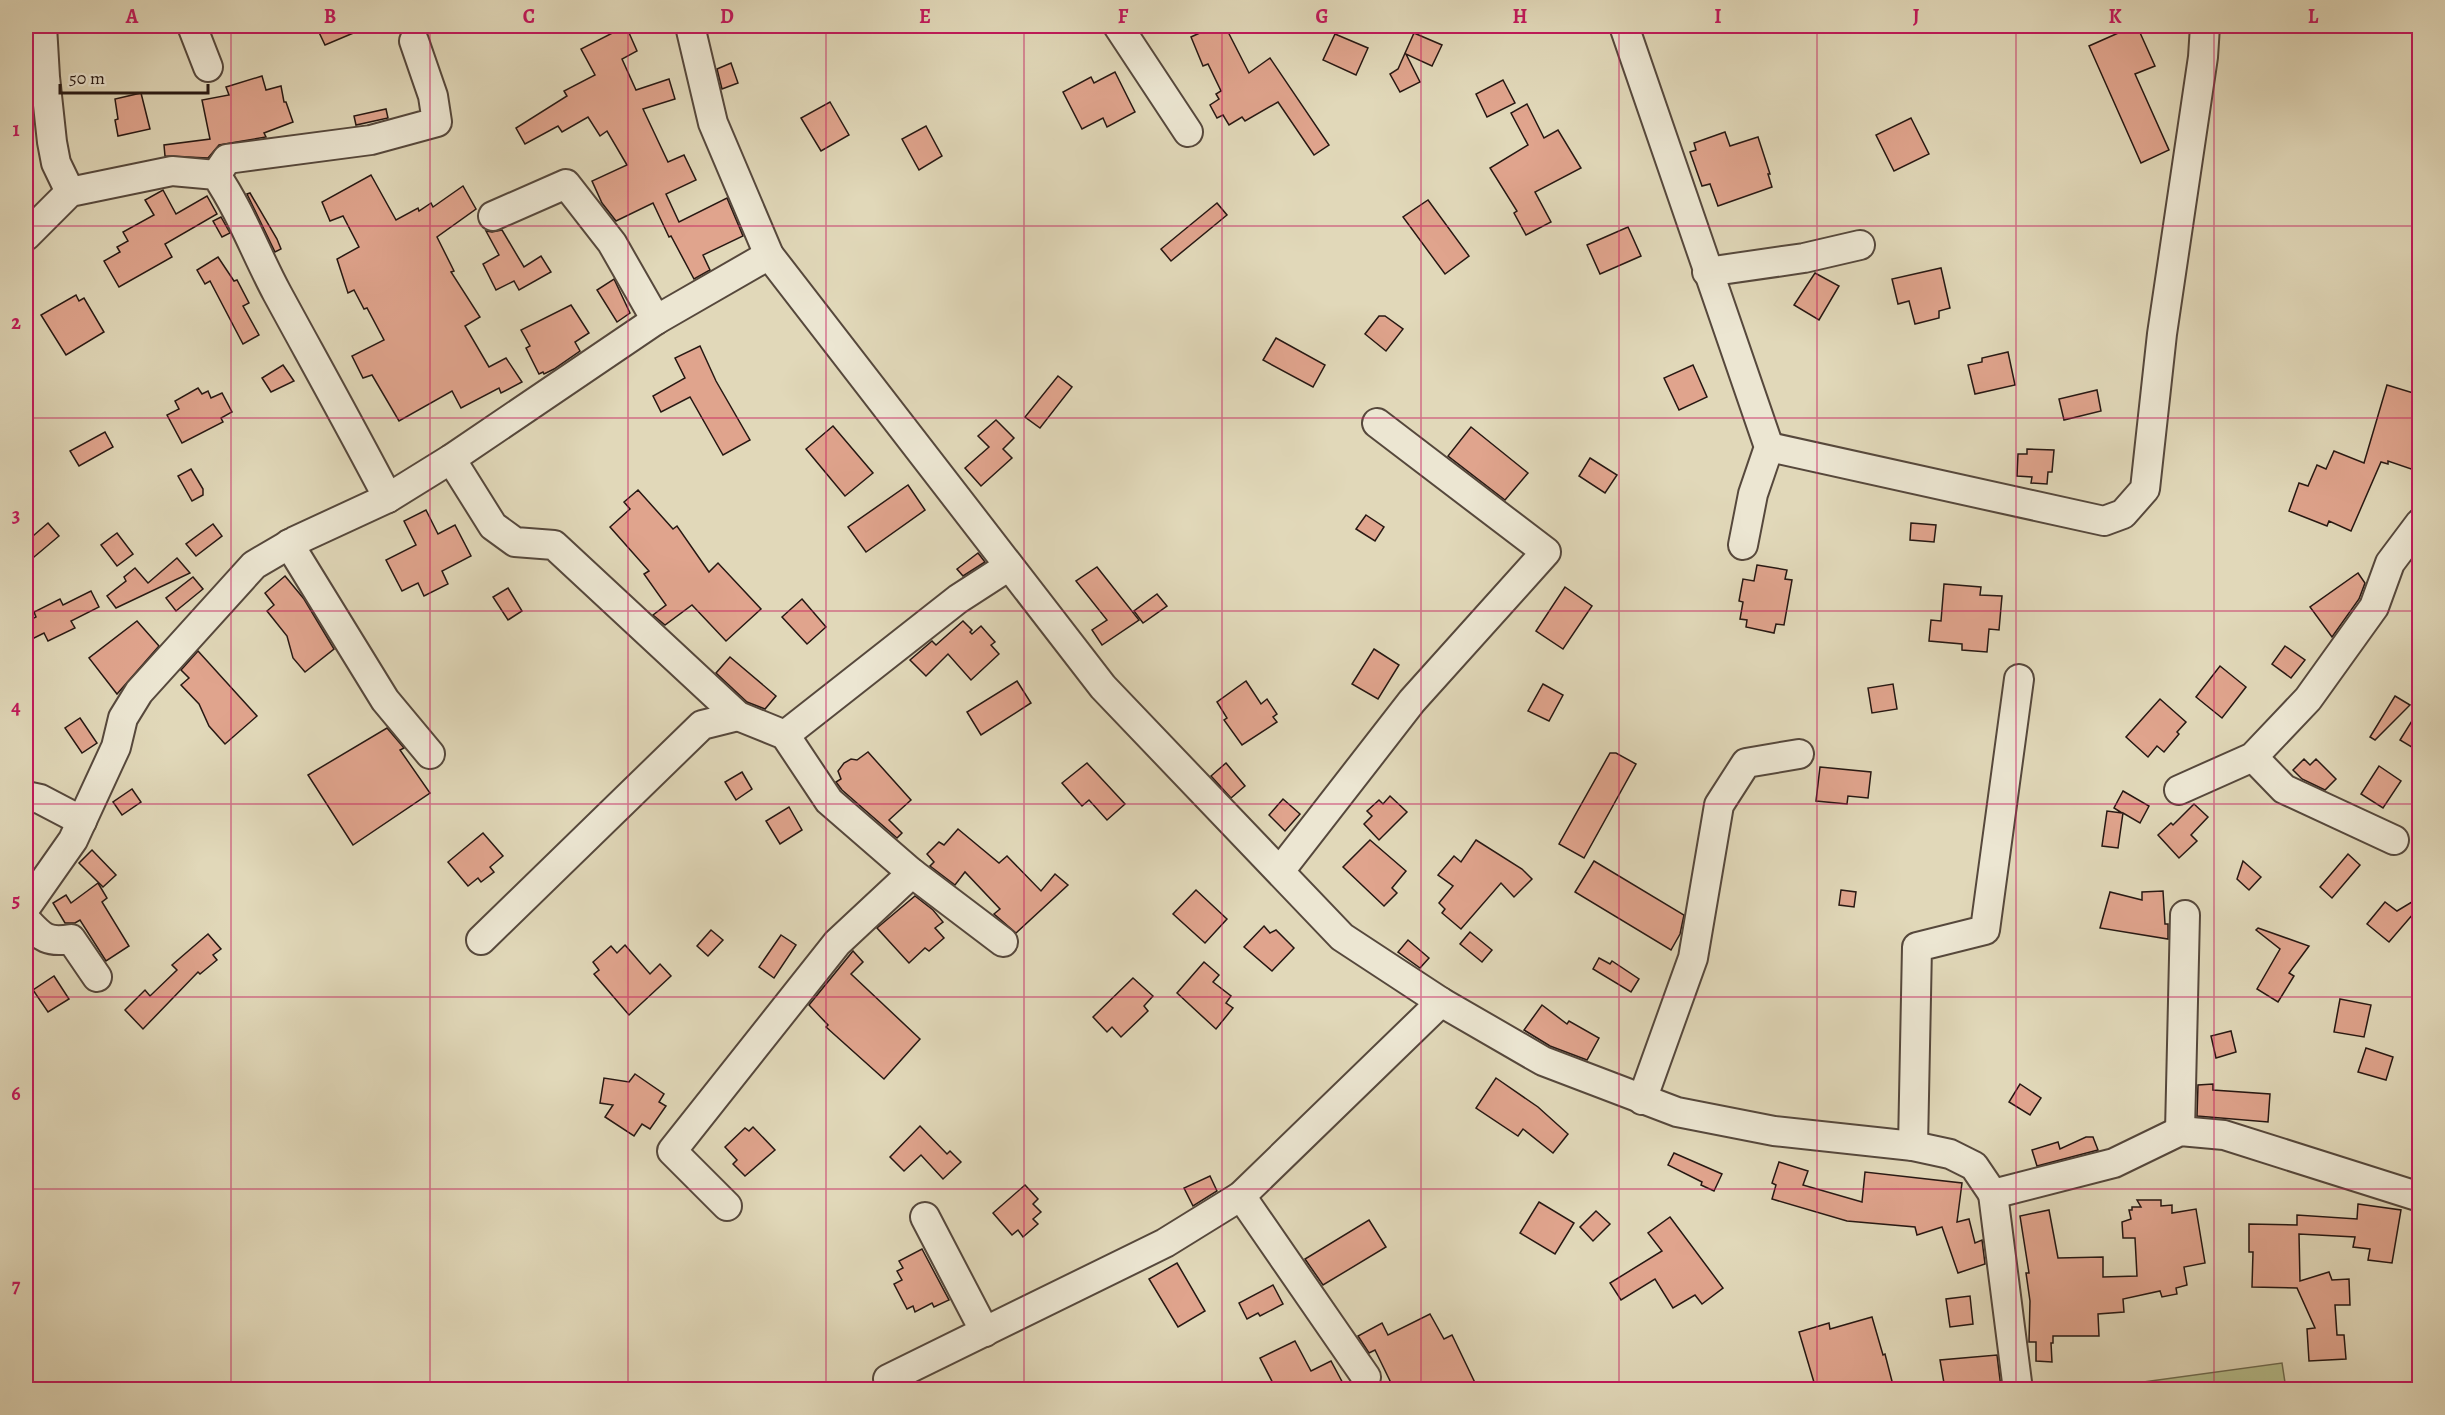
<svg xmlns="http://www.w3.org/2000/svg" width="2445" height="1415" font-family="Alegreya,serif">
	<rect width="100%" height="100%" fill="#e1d8b9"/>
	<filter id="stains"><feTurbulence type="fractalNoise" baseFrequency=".00333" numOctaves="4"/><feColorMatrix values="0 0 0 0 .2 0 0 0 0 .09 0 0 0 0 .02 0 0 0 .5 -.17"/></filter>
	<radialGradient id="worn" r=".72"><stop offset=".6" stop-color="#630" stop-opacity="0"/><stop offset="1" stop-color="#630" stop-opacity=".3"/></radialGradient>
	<path fill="#b6be8c" stroke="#6e6b50" stroke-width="1.5" d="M2282 1363 2286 1389H2092Z"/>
	<g fill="#e0a48d" stroke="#271813" stroke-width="1.5">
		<path d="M316 26H370L325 45Z"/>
		<path d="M626 26 637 51 622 59 636 90 669 79 675 99 643 109 668 162 684 155 696 180 666 194 679 222 727 198 743 236 703 255 710 270 694 279 671 236 669 237 653 203 616 221 602 203 592 181 627 165 607 131 600 136 588 117 562 132 558 126 525 144 516 128 567 96 564 91 595 75 581 49Z"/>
		<path d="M1215 26H1225L1249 73 1270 58 1329 145 1314 155 1278 102 1245 121 1242 117 1229 125 1223 115 1217 118 1210 105 1219 99 1216 94 1221 91 1208 64 1203 66 1191 37Z"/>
		<path d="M2134 26H2137L2155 66 2135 74 2169 150 2141 163 2089 46Z"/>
		<path d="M1414 33 1442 45 1432 66 1406 54 1420 82 1400 92 1390 74 1398 69Z"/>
		<path d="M1335 34 1368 48 1356 75 1323 60Z"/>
		<path d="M731 63 738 83 722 89 717 69Z"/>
		<path d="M1115 72 1135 112 1107 127 1103 118 1082 129 1063 92 1091 77 1094 83Z"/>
		<path d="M262 76 266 90 281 86 284 102H286L293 122 264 133 266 137 219 145 208 158 165 156 164 145 210 139 202 100 229 95 226 87Z"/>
		<path d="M1503 80 1515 103 1487 117 1476 94Z"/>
		<path d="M141 93 150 129 118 136 115 120 118 119 115 99Z"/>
		<path d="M830 102 849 135 821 151 801 118Z"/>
		<path d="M1527 104 1544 138 1558 130 1581 168 1535 192 1551 222 1526 235 1514 213 1517 211 1490 168 1528 145 1511 113Z"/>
		<path d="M386 109 388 118 356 125 354 116Z"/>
		<path d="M1911 118 1929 154 1894 171 1876 135Z"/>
		<path d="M926 126 942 156 919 170 902 139Z"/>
		<path d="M1725 132 1730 146 1758 137 1770 174H1768L1772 187 1718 206 1710 184 1702 186 1690 152 1696 150 1694 143Z"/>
		<path d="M371 175 396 220 418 208 419 211 431 203 433 207 463 186 476 209 437 237 454 271 451 272 480 317 465 326 489 367 506 358 522 382 501 393 499 388 461 408 452 391 399 421 372 375 363 378 352 356 384 340 367 308 364 309 354 290 348 293 337 259 359 247 343 216 330 221 322 202Z"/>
		<path d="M163 190 176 214 207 196 217 214 165 244 172 257 119 287 104 261 120 252 117 247 128 241 123 232 154 215 145 200Z"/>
		<path d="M250 193 277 239 281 249 275 252 247 194Z"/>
		<path d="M1428 200 1469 256 1445 274 1403 217Z"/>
		<path d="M1217 203 1227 215 1171 261 1161 249Z"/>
		<path d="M221 217 230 233 222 237 213 221Z"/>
		<path d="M1628 227 1641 256 1600 274 1587 245Z"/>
		<path d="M502 230 524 267 541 256 551 272 519 290 514 281 496 290 483 264 499 255 486 231 492 232Z"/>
		<path d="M218 257 234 281 237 280 249 303 243 306 259 335 243 344 210 281 205 284 197 270Z"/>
		<path d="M1941 268 1950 308 1939 311V318L1915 324 1909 301 1898 304 1892 279Z"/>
		<path d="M1815 273 1839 286 1819 320 1794 305Z"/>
		<path d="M614 279 630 313 617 322 597 290Z"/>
		<path d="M76 295 79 301 84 298 104 332 66 355 41 315Z"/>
		<path d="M571 305 589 333 575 342 580 351 554 369 544 374 543 372 539 374 526 348 530 346 521 330Z"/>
		<path d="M1379 316H1385L1403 329 1386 351 1365 334Z"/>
		<path d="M1276 338 1325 365 1313 387 1263 360Z"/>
		<path d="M700 346 716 381 750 440 723 455 690 397 661 412 653 396 685 378 675 358Z"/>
		<path d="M2008 352 2015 385 1975 394 1968 365 1982 362V358Z"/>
		<path d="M283 365 294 381 271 392 262 378Z"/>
		<path d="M1693 365 1707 397 1679 410 1664 378Z"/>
		<path d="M1058 376 1072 387 1040 428 1025 417Z"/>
		<path d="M2387 385 2420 395V472L2388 461V464L2381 462 2351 531 2329 521 2327 526 2289 511 2299 483 2308 486 2317 465 2326 469 2334 451 2364 463Z"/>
		<path d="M198 388 202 394 208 391 211 398 222 393 232 412 221 418 223 422 182 443 167 415 179 409 175 401Z"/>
		<path d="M2097 390 2101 411 2064 420 2059 399Z"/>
		<path d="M996 420 1014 438 1003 449 1012 458 981 486 965 468 989 447 978 436Z"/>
		<path d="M833 426 873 473 845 496 806 449Z"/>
		<path d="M1471 427 1528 473 1505 500 1448 456Z"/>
		<path d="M105 432 113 447 79 466 70 451Z"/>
		<path d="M2027 449 2054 450 2052 472H2048L2047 484 2031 483 2032 477 2017 476 2018 454H2027Z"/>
		<path d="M1590 458 1617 475 1605 493 1579 476Z"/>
		<path d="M191 469 203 489V495L192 501 178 476Z"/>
		<path d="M908 485 925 510 866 552 848 527Z"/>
		<path d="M638 490 673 529 677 526 709 572 718 563 761 609 726 641 692 605 665 625 653 615 666 605 644 574 649 571 610 527 630 509 624 502Z"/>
		<path d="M426 510 438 534 455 525 471 556 442 571 448 584 424 596 418 583 402 591 386 560 416 545 404 521Z"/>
		<path d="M1366 515 1384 527 1375 541 1356 529Z"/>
		<path d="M48 523 59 536 34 557 26 547V542Z"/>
		<path d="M1911 523 1936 525 1934 542 1910 540Z"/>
		<path d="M213 524 222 536 196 556 186 544Z"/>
		<path d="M117 533 133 554 117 566 101 545Z"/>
		<path d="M978 553 985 562 963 576 957 569Z"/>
		<path d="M177 558 190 573 116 608 107 596 126 581 124 577 135 568 148 583Z"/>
		<path d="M1757 565 1787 570 1785 579 1792 580 1784 625 1776 624 1774 633 1746 627 1747 620 1740 619 1743 602 1739 601 1743 579 1754 581Z"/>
		<path d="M1097 567 1139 620 1102 645 1092 630 1107 620 1076 581Z"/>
		<path d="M2358 573 2365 583 2359 599 2332 637 2310 607Z"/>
		<path d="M285 576 304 599 334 649 305 672 293 658 287 636 267 611 274 605 265 593Z"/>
		<path d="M193 577 203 589 176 611 166 598Z"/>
		<path d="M1944 584 1981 587 1980 595 2002 596 1999 630 1989 629 1987 652 1962 650V644L1929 641 1931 620 1941 621Z"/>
		<path d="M1565 587 1592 606 1563 649 1536 631Z"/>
		<path d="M508 588 522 611 508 620 493 597Z"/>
		<path d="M91 591 99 607 71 621 75 628 48 641 44 633 26 642V622L36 617 34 612 60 599 63 605Z"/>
		<path d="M1157 594 1167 606 1143 623 1134 611Z"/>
		<path d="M802 599 826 627 807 644 782 617Z"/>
		<path d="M137 621 159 646 117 694 89 658Z"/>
		<path d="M963 621 972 630 970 632 972 634 981 626 995 642 991 645 999 654 971 680 948 654 926 676 910 660 932 641 936 645Z"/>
		<path d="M2285 646 2305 660 2291 678 2272 664Z"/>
		<path d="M1374 649 1399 665 1378 699 1352 684Z"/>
		<path d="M198 651 257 716 225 744 209 726 199 704 181 685 189 678 181 670Z"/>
		<path d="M730 657 776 696 765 709 747 702 716 673Z"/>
		<path d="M2220 666 2246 687 2222 718 2196 697Z"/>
		<path d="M1017 681 1031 703 981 735 967 712Z"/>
		<path d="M1246 681 1261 704 1267 699 1277 714 1273 717 1277 722 1242 745 1224 720 1227 718 1217 702Z"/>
		<path d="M1543 684 1563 695 1549 721 1528 711Z"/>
		<path d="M1893 684 1897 709 1872 713 1868 688Z"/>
		<path d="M2395 696 2410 705 2375 740 2370 737Z"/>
		<path d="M2160 699 2186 722 2177 732 2179 734 2164 752 2157 746 2148 757 2126 737Z"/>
		<path d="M2420 708V752L2400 740Z"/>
		<path d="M80 718 97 743 82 753 65 728Z"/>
		<path d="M387 728 404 748 400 750 430 793 353 845 308 775Z"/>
		<path d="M868 752 911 800 889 820 902 833 897 838 842 790 836 782 841 779 838 771 844 763 851 759 857 760Z"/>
		<path d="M1610 753H1616L1636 764 1584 858 1559 844Z"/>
		<path d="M2304 759 2310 765 2316 759 2336 779 2325 790 2302 779 2293 770Z"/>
		<path d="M1087 763 1125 804 1107 820 1089 800 1082 806 1062 783Z"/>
		<path d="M1226 763 1245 786 1231 798 1211 776Z"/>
		<path d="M2379 766 2401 781 2383 808 2361 794Z"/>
		<path d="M1820 767 1871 772 1868 798 1848 796 1847 804 1816 801Z"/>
		<path d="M742 772 752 789 736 800 725 782Z"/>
		<path d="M132 789 141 802 122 815 113 802Z"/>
		<path d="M2123 791 2149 806 2140 823 2123 813 2118 848 2102 846 2107 811 2122 813 2114 808Z"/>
		<path d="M1390 796 1407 812 1379 840 1364 824 1372 816 1367 811 1379 800 1383 804Z"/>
		<path d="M1283 799 1300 814 1285 831 1269 815Z"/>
		<path d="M2194 804 2208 817 2191 835 2197 841 2179 858 2158 835 2171 823 2173 825Z"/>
		<path d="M789 807 802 830 780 844 766 821Z"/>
		<path d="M958 829 999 863 1007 856 1041 891 1055 874 1068 885 1016 933 994 914 1000 909 965 872 955 885 930 866 934 862 927 854 939 842 944 845Z"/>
		<path d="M483 833 503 856 490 867 494 872 481 882 478 878 468 886 448 862Z"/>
		<path d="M1370 840 1406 871 1392 888 1397 893 1384 906 1343 867Z"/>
		<path d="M1476 840 1522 869 1532 879 1514 897 1501 883 1461 929 1442 913 1445 909 1439 903 1453 886 1438 875 1454 856 1461 862Z"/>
		<path d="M92 850 116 875 103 887 79 863Z"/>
		<path d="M2348 854 2360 865 2332 898 2320 887Z"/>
		<path d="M1594 861 1684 915 1680 934 1671 950 1575 892Z"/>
		<path d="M2243 861 2261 877 2249 890 2237 879Z"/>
		<path d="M98 883 107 898 102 902 129 946 106 961 80 920 75 923H65L53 903 66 895 71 903Z"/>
		<path d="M1196 890 1227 919 1205 943 1173 914Z"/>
		<path d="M1841 890 1856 892 1854 907 1839 905Z"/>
		<path d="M2163 891 2165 924H2168V939L2100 928 2110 892 2142 900V892Z"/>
		<path d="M915 896 933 910 943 922 935 928 944 938 929 951 925 948 909 963 877 928Z"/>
		<path d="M2420 897V906L2389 942 2367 924 2385 902 2397 911Z"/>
		<path d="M1264 926 1270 933 1276 930 1294 948 1272 971 1244 947Z"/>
		<path d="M2258 928 2309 946 2289 973 2294 976 2278 1002 2257 989 2280 949 2256 930Z"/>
		<path d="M711 930 723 940 708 956 697 946Z"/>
		<path d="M1470 932 1492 950 1482 962 1460 944Z"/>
		<path d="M208 934 221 949 213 955 217 960 200 974 198 972 143 1029 125 1010 145 990 150 996 177 970 172 965Z"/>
		<path d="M781 935 796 945 774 978 759 967Z"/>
		<path d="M1408 940 1429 958 1420 968 1398 952Z"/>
		<path d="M625 945 650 974 660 964 671 976 629 1015 594 974 599 970 593 962 611 946 617 953Z"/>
		<path d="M853 951 863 962 851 974 920 1039 884 1079 826 1027 828 1025 809 1005Z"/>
		<path d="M1599 958 1610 964 1612 961 1639 979 1631 992 1593 969Z"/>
		<path d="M1204 962 1219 975 1213 982 1231 996 1226 1003 1233 1008 1216 1029 1177 993Z"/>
		<path d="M54 976 69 999 48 1012 33 990Z"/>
		<path d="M1133 978 1153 996 1144 1006 1148 1011 1121 1037 1112 1027 1107 1032 1093 1017Z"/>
		<path d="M2340 999 2371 1005 2364 1037 2334 1032Z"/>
		<path d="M1542 1005 1567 1024 1569 1021 1599 1038 1587 1060 1550 1046 1524 1030Z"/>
		<path d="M2231 1031 2236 1052 2216 1058 2211 1036Z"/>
		<path d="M2366 1048 2393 1057 2386 1080 2358 1072Z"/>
		<path d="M635 1074 664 1094 659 1102 666 1106 650 1129 642 1124 634 1136 605 1117 613 1105 600 1103 604 1078 629 1082Z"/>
		<path d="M1496 1078 1538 1107 1568 1134 1553 1153 1523 1129 1518 1136 1476 1108Z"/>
		<path d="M2020 1084 2041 1098 2030 1115 2009 1102Z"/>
		<path d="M2213 1084V1090L2270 1094 2268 1122 2197 1116 2198 1085Z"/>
		<path d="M920 1126 947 1154 950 1151 961 1162 943 1179 921 1155 904 1171 890 1157Z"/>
		<path d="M753 1127 775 1150 745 1176 733 1164 737 1160 725 1147 745 1128 749 1131Z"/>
		<path d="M2086 1137H2093L2098 1150 2037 1166 2032 1150 2058 1142 2060 1149Z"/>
		<path d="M1674 1153 1722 1174 1714 1191 1701 1185 1702 1182 1668 1165Z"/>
		<path d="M1779 1162 1808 1171 1803 1185 1862 1202 1865 1172 1962 1183 1957 1222 1969 1219 1975 1243 1982 1240 1985 1264 1958 1273 1942 1227 1917 1235 1915 1227 1847 1221 1772 1199 1776 1185 1772 1183Z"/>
		<path d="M1210 1176 1217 1191 1193 1206 1184 1188Z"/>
		<path d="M1025 1185 1038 1199 1033 1204 1041 1212 1033 1219 1038 1224 1023 1237 1018 1230 1012 1235 993 1213Z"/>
		<path d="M2137 1200H2161V1206L2172 1205V1213L2196 1209 2205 1263 2184 1267 2187 1285 2176 1288 2177 1294 2162 1297 2160 1291 2123 1299 2124 1312 2098 1314 2099 1336H2053V1343H2051L2052 1362 2036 1361V1342H2029L2030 1301 2026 1273H2029L2020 1216 2049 1210 2058 1258 2103 1257V1277L2137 1276 2135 1238H2123L2122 1222 2131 1219 2129 1210H2132V1207H2141Z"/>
		<path d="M1539 1202 1574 1223 1555 1254 1520 1233Z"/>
		<path d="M2358 1204 2401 1210 2392 1263 2368 1260 2370 1249 2353 1247 2355 1237 2299 1234 2300 1281 2329 1272 2332 1280 2349 1279 2350 1305H2335L2337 1335H2344L2346 1359 2309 1361 2307 1329 2315 1328 2297 1288 2252 1287 2253 1252H2249V1224L2297 1225V1215L2357 1219Z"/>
		<path d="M1596 1211 1610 1224 1593 1241 1580 1227Z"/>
		<path d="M1670 1217 1723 1288 1702 1304 1695 1295 1673 1308 1655 1279 1621 1300 1610 1283 1662 1251 1648 1233Z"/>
		<path d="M1369 1220 1386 1247 1323 1285 1305 1259Z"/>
		<path d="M922 1249 949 1300 934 1307 932 1303 915 1312 913 1306 907 1309 894 1284 902 1280 897 1271 903 1268 899 1261Z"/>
		<path d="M1177 1263 1205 1311 1178 1327 1149 1279Z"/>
		<path d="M1273 1285 1283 1304 1260 1316 1258 1313 1247 1319 1239 1303Z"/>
		<path d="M1970 1296 1973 1324 1950 1327 1946 1299Z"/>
		<path d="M1430 1314 1444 1339 1452 1335 1478 1389H1394L1375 1350 1369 1353 1358 1336 1382 1323 1388 1335Z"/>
		<path d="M1872 1317 1883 1355 1885 1354 1894 1389H1816L1799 1332 1829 1323 1830 1329Z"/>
		<path d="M1295 1341 1311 1371 1331 1361 1346 1389H1276L1260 1358Z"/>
		<path d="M1997 1355 2001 1388 1945 1389 1940 1360Z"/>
	</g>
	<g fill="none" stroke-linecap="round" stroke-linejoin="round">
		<defs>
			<g id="minor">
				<path d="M42 26 45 77 52 142 56 163 70 192"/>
				<path d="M192 26 208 67"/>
				<path d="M690 26 713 123 769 255 1103 687 1342 937 1441 1002 1543 1061 1677 1112 1774 1131 1913 1146 1950 1154 1974 1166 1993 1194 2114 1163 2180 1131 2224 1135 2420 1197"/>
				<path d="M1118 26 1188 132"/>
				<path d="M1624 26 1769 447 1753 494 1743 545"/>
				<path d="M216 175 227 159 371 140 437 122 433 96 414 41"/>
				<path d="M493 216 566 184 612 243 656 320"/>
				<path d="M26 236 70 192 172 171 216 175C241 212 256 254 277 293 314 361 352 429 388 498"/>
				<path d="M1707 272 1804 258 1860 245"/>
				<path d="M1769 447 2104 521 2123 514 2145 489 2162 334 2203 57 2205 26"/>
				<path d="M451 459 493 526 515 542 554 545 738 716 785 735 829 801 912 873 1003 942"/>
				<path d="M289 544 385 700 430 754"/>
				<path d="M785 735 958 599 1009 566"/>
				<path d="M2253 757 2284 789 2394 840"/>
				<path d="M2179 790 2253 757 2308 699 2374 607 2390 563 2420 523"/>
				<path d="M26 796 40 799 82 821"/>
				<path d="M1280 871 1412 701 1546 552 1377 423"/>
				<path d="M26 907 73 840 116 747 123 718 139 692 254 565 295 541 388 498 451 459 656 320 769 255"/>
				<path d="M26 920C42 937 46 943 71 939L97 977"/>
				<path d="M481 940 702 725 738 716"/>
				<path d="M1642 1100 1693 958 1719 805 1746 763 1799 754"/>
				<path d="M2180 1131 2185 915"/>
				<path d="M1913 1146 1917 947 1985 930 2019 679"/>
				<path d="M1993 1194 2018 1390"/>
				<path d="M1241 1196 1366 1377"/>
				<path d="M727 1206 672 1151 837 943 912 873"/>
				<path d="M925 1217 985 1332"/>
				<path d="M888 1379 1165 1243 1241 1196 1441 1002"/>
			</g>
		</defs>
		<use href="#minor" stroke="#56483c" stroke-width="32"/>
		<use href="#minor" stroke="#ece6d2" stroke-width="28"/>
	</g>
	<path fill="none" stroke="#c2185b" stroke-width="1.5" stroke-opacity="0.55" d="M231 26V1390M430 26V1390M628 26V1390M826 26V1390M1024 26V1390M1222 26V1390M1421 26V1390M1619 26V1390M1817 26V1390M2016 26V1390M2214 26V1390M26 226H2420M26 418H2420M26 611H2420M26 804H2420M26 997H2420M26 1189H2420"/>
	<rect width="2445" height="1415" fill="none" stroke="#e1d8b9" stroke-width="66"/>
	<path d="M60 84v9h148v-9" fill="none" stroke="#271813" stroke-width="3"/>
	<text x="69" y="84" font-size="18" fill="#271813" stroke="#ece6d2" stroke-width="4.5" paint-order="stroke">50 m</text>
	<rect x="33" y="33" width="2379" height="1349" fill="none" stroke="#c2185b" stroke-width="2"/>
	<g font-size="20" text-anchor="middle" font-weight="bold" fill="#c2185b">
		<text x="132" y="23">A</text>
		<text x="330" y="23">B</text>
		<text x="529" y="23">C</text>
		<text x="727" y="23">D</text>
		<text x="925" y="23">E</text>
		<text x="1123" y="23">F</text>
		<text x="1322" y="23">G</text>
		<text x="1520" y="23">H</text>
		<text x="1718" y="23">I</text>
		<text x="1916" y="23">J</text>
		<text x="2115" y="23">K</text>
		<text x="2313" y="23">L</text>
		<text x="16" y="136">1</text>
		<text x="16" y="329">2</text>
		<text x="16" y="522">3</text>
		<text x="16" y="714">4</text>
		<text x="16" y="907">5</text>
		<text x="16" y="1100">6</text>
		<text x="16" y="1292">7</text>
	</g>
	<rect width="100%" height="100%" filter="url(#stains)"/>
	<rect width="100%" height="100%" fill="url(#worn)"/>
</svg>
